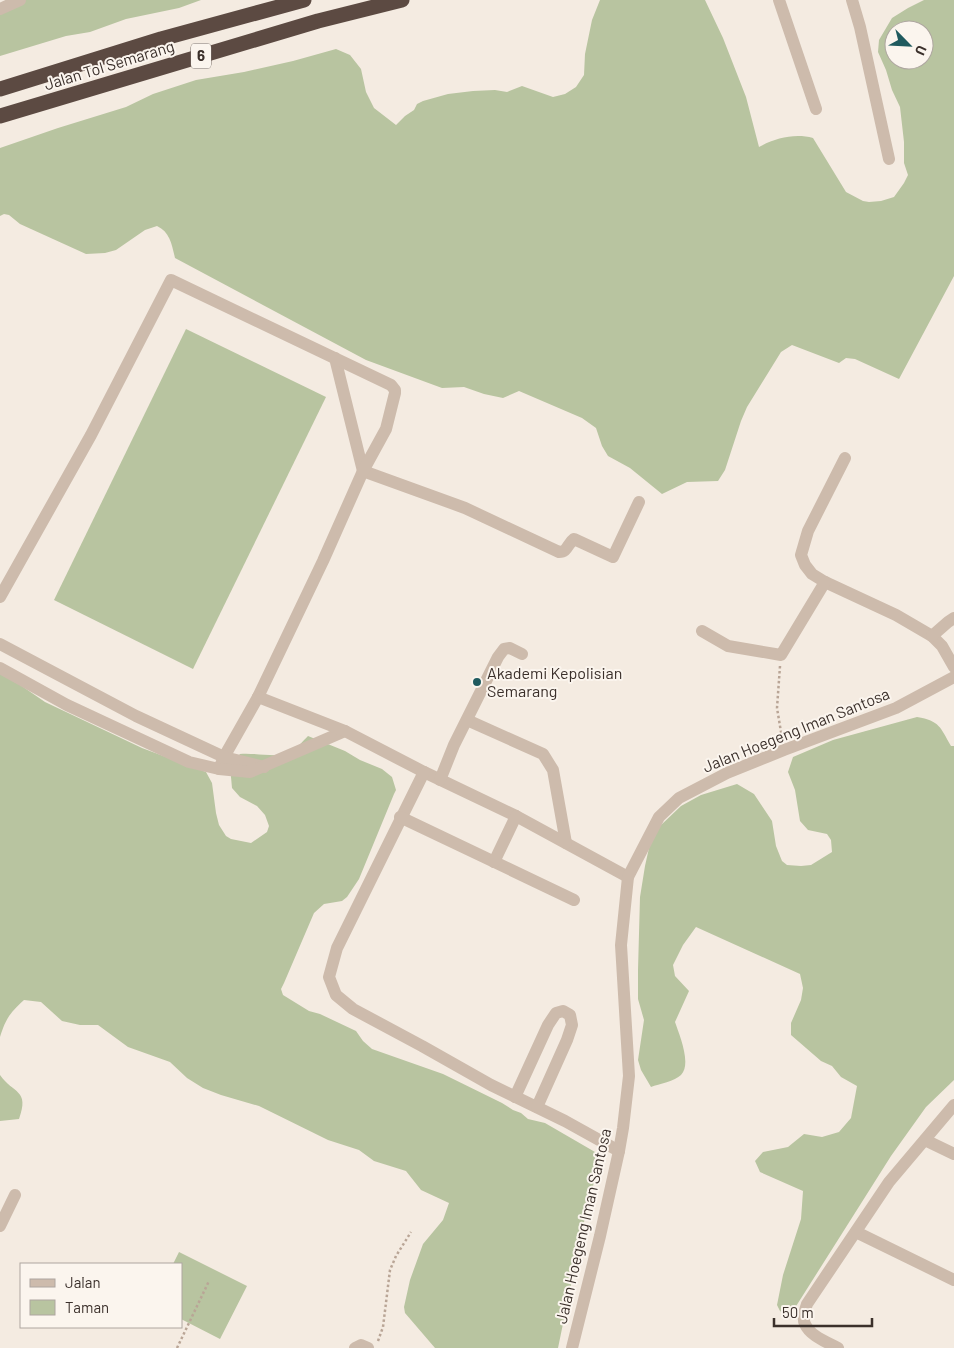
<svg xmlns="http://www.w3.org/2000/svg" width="954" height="1348" font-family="Barlow,sans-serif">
	<rect width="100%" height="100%" fill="#f4ebe1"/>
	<g fill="#b8c4a0" fill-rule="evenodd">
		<path d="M20 0H201L179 8 126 19 90 32 66 36 0 56V15Z"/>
		<path d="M600 0H705L723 38 746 97 759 147C775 138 795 133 813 138L846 192 863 201 869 202 881 201 894 197 904 183 908 175 904 163V142L900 107 892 90 886 70 878 52 879 40 892 18 908 8 924 0H954V276L899 379 855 359 846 358 839 363 792 345 781 352 747 407 741 421 725 470 718 481 687 482 662 494 630 468 608 456 602 446 596 428 582 418 519 391 503 398 484 394 464 387 442 388 366 360 175 258C172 245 170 232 157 226L145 230 116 250 105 253 86 254 20 224 9 215 4 214 0 216V148L58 128 126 107 153 94 196 80 244 72 293 61 336 49 350 55 361 69 366 92 374 108 396 125 405 116 414 110 417 104 423 101 448 94 473 91 495 90 507 92 522 86 553 97 565 94 576 87 584 75 585 54 592 20ZM894 30H924V60H894Z"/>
		<path d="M186 329 326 397 193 669 54 600Z"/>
		<path d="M0 671 45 702 142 748 206 772 212 783 216 813 219 825 226 836 231 839 251 843 267 832 269 826 265 815 257 806 240 797 232 788 230 766 240 754C253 752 280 759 291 752 297 748 303 741 308 736L345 751 360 760 382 769 392 777 396 790 394 794 359 879 347 897 342 901 324 904 314 913 284 983 281 989 283 995 309 1011 320 1014 356 1031 363 1041 372 1049 443 1074 502 1103 513 1110 521 1113 528 1119 545 1123 595 1152 599 1162 584 1222 582 1248 572 1280 558 1348H435L405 1313 404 1307 410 1280 423 1244 443 1220 449 1203 421 1190 406 1171 374 1161 359 1150 328 1140 259 1106 221 1095 203 1088 187 1078 170 1062 128 1047 98 1025H80L62 1021 41 1002 24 1000C10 1013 6 1018 0 1037Z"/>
		<path d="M917 717C940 721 940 727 951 746H954V1080L926 1107 891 1156 793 1311 787 1315 780 1311 777 1305 783 1275 801 1219 803 1191 760 1172 755 1161 763 1152 788 1147 804 1134 822 1137 839 1132 851 1118 857 1086 841 1077 832 1066 821 1061 791 1035V1023L801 1000 803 988 800 974 696 927 683 945 673 965 675 976 689 991 675 1022C679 1034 692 1064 681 1075 675 1081 659 1084 651 1087L641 1070 638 1060 644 1020 638 999V970L640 897 645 866 649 848 660 826 681 806 701 795 737 784 754 794 772 821 776 846 782 861 787 865 801 866 811 865 832 852 831 840 827 834 808 830 800 821 795 790 788 772 793 757 833 740Z"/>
		<path d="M0 1075C13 1094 30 1089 19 1119L0 1121Z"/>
		<path d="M179 1252 247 1286 220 1339 181 1319V1264H173Z"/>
	</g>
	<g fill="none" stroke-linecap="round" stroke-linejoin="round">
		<g stroke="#b9a596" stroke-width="2.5" stroke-dasharray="2.5 2.5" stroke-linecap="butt">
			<path d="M780 666 777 708 782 738"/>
			<path d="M378 1341 383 1327 390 1270 396 1256 411 1232"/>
			<path d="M177 1348 209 1281"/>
		</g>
		<g stroke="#cdbbac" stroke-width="12">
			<path d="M779 0 816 109"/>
			<path d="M852 0 860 27 889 159"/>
			<path d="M0 9 20 0"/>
			<path d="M335 358 363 471 465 508 559 552C568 552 567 544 574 539L613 557 639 502"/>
			<path d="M845 458 808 531 801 555 805 565 812 574 825 582 896 615 932 636 942 646 954 667"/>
			<path d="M0 597 91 435 171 280 391 385 395 390V393L386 429 363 471 323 561 258 697 224 757 219 769"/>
			<path d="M702 631 728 646 781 655 825 582"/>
			<path d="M932 636 948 622 954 618"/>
			<path d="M0 644 136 716 224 757 264 767"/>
			<path d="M0 668 67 705 189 762 219 769 250 772 345 731"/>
			<path d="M258 697 345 731 424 772 516 816 628 877"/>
			<path d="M467 720 543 754 553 770 566 843"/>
			<path d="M424 772 337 948 329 977 336 995 353 1009 422 1046 491 1085 565 1121 619 1151"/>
			<path d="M440 780 454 745 498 657 504 649 510 648 522 654"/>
			<path d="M400 817 574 900"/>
			<path d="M494 862 516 816"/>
			<path d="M515 1097 548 1025 556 1013 563 1011 570 1015 572 1025 567 1040 537 1107"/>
			<path d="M925 1140 954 1154"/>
			<path d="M0 1226 15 1195"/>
			<path d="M856 1232 954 1280"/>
			<path d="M355 1348 361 1345 368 1348"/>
			<path d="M572 1348 600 1236 619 1151 623 1128 629 1076 621 945 628 877 659 817 679 798 727 773 784 750 896 708 954 677"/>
			<path d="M838 1348C827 1342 810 1336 805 1324 802 1318 805 1310 807 1304L889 1182 954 1105"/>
		</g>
		<g stroke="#5c4a42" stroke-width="15">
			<path d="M0 89 161 39 304 0"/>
			<path d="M0 116 318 21 402 0"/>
		</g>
	</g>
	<circle fill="#1f5a5e" stroke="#fbf5ee" stroke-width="2" cx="477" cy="682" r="5"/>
	<g text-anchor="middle" stroke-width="4" stroke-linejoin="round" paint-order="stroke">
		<rect fill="#fbf5ee" stroke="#756b66" stroke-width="1" x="191" y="43.5" width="20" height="25" rx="4"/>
		<g font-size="15" font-weight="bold" fill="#3b302b">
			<text x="201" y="61">6</text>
		</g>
		<g font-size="16" fill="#3b302b" stroke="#fbf5ee">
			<text transform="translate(109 65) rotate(-17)" y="6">Jalan Tol Semarang</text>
			<text transform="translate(796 730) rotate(-22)" y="6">Jalan Hoegeng Iman Santosa</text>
			<text transform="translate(583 1226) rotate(-77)" y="6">Jalan Hoegeng Iman Santosa</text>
		</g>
		<g font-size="16" fill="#3b302b" stroke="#fbf5ee" text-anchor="start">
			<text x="487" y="679">Akademi Kepolisian<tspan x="487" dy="18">Semarang</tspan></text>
		</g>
	</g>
	<rect x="20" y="1263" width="162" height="65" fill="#fbf5ee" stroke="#aea6a0"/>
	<rect x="30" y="1279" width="25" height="8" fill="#cdbbac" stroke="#aea6a0"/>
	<text x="65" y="1288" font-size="15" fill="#3b302b">Jalan</text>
	<rect x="30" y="1300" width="25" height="15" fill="#b8c4a0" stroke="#aea6a0"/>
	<text x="65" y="1313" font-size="15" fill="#3b302b">Taman</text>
	<g transform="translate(909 45) rotate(114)"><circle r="24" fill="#fbf5ee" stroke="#aea6a0"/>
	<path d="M0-4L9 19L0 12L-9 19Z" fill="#1f5a5e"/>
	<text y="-8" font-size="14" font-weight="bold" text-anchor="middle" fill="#3b302b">U</text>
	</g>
	<path d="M774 1318v8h98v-8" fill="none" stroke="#3b302b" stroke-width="2.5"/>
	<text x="782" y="1318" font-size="15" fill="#3b302b" stroke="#fbf5ee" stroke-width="4" paint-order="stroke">50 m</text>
</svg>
